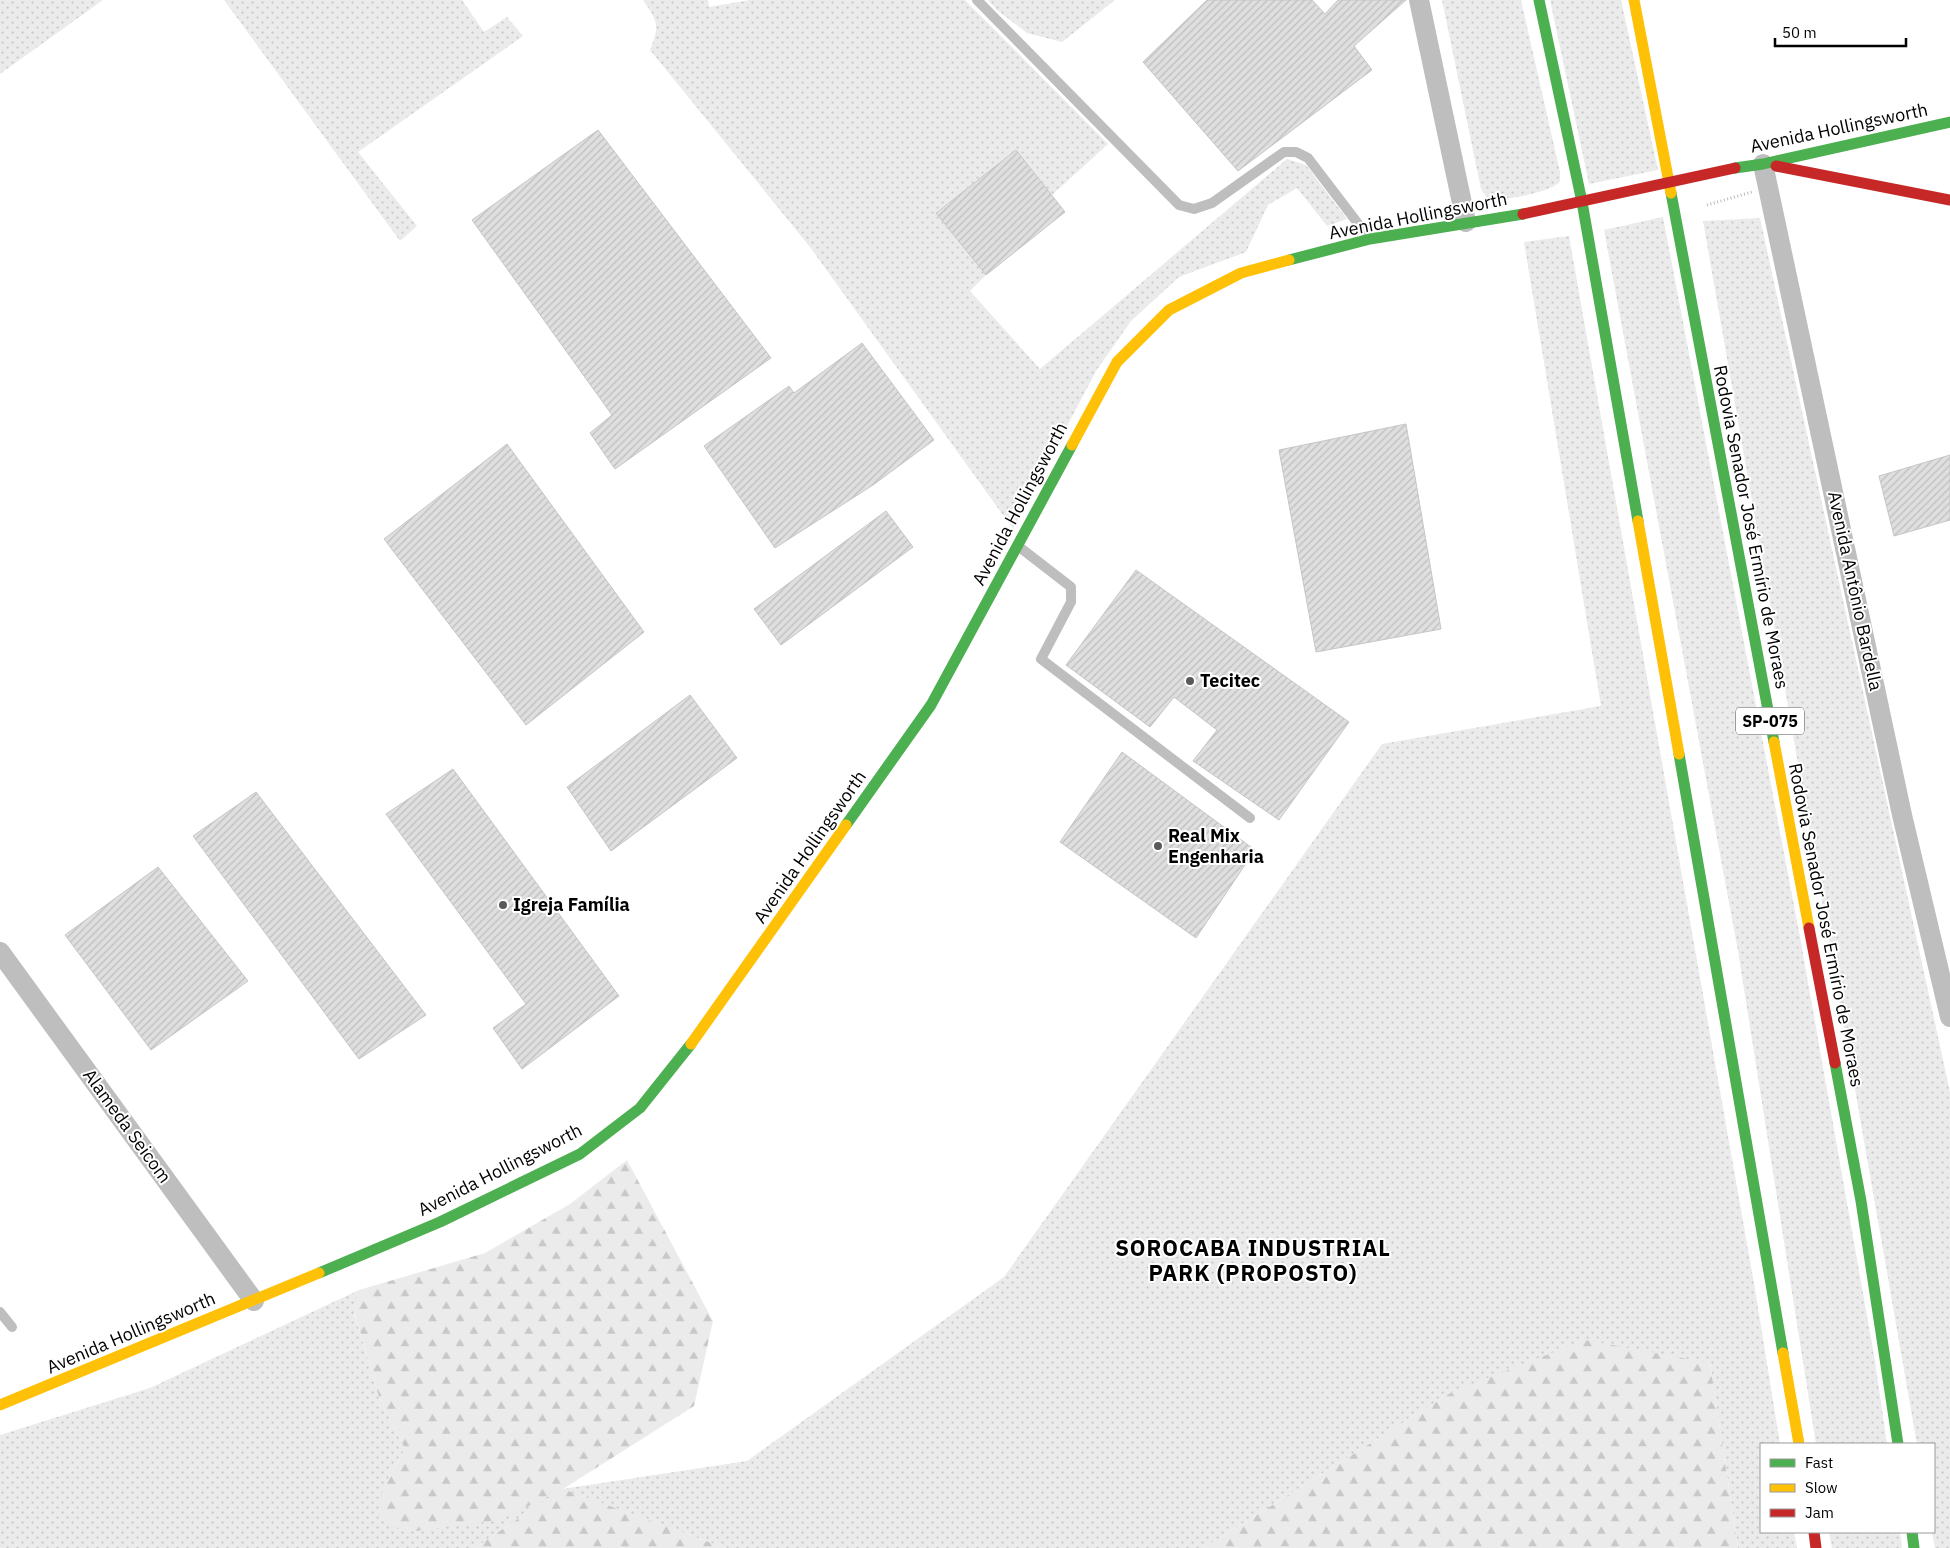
<svg xmlns="http://www.w3.org/2000/svg" width="1950" height="1548" font-family="'IBM Plex Sans',sans-serif">
	<defs>
		<pattern id="green-dots" width="8" height="8" patternUnits="userSpaceOnUse" patternTransform="scale(1.25)"><rect width="8" height="8" fill="#ebebeb"/><path d="M2 2h.1M6 6h.1" fill="none" stroke="#c8c8c8" stroke-width="1.8" stroke-linecap="round"/></pattern>
		<pattern id="forest-firs" width="22" height="20" patternUnits="userSpaceOnUse" patternTransform="scale(1.25)"><rect width="22" height="20" fill="#ebebeb"/><path d="M5 1l3.5 6h-7zM16 11l3.5 6h-7z" fill="#c8c8c8"/></pattern>
		<pattern id="building-hatch" width="6" height="6" patternUnits="userSpaceOnUse" patternTransform="scale(1.25)"><rect width="6" height="6" fill="#dfdfdf"/><path d="M-1 1l2-2M0 6l6-6M5 7l2-2" fill="none" stroke="#bebebe"/></pattern>
	</defs>
	<rect width="100%" height="100%" fill="#fff"/>
	<g fill="url(#green-dots)">
		<path d="M0 0H103L0 74Z"/>
		<path d="M224 0H462L484 32 507 17 523 36 358 152 417 226 400 241Z"/>
		<path d="M643 0H708L709 7 750 0H965L1108 144 1052 195 1016 150 936 212 986 275 970 291 1040 369 1287 159 1306 165 1347 219 1327 226 1297 188 1268 205 1246 252 1179 277 1131 321 1096 371 1013 529 810 247 650 50C660 25 658 22 643 0Z"/>
		<path d="M988 0H1115L1062 42 1027 33 997 10Z"/>
		<path d="M1442 0H1521L1560 172V182C1547 193 1506 201 1488 199L1481 189Z"/>
		<path d="M1550 0H1621L1658 170 1589 184Z"/>
		<path d="M1663 217 1800 937 1875 1361 1887 1444H1816L1738 951 1604 230Z"/>
		<path d="M1760 218 1950 1092V1548H1935L1932 1532 1934 1444H1917L1703 221Z"/>
		<path d="M1569 236 1755 1289 1780 1444H1761V1532H1794L1797 1548H1738L1710 1363 1452 1392 1204 1548H725L562 1489 475 1548H0V1435L150 1388 359 1290 354 1312 379 1397 405 1449 383 1488 562 1489 747 1461 1004 1277 1382 744 1601 706 1524 242Z"/>
		<path d="M1829 1532H1900L1902 1548H1832Z"/>
	</g>
	<g fill="url(#forest-firs)">
		<path d="M627 1160 713 1321 694 1406 563 1489 725 1548H475L557 1492 500 1520 416 1531 388 1526 378 1511 383 1488 405 1449 379 1397 354 1311 359 1290 485 1253 570 1204Z"/>
		<path d="M1585 1340 1710 1363 1738 1548H1204L1452 1392Z"/>
	</g>
	<g fill="url(#building-hatch)" stroke="#c6c6c6">
		<path d="M1207 0H1312L1325 14 1338 0H1406L1354 46 1372 70 1238 171 1143 62Z"/>
		<path d="M598 130 771 358 615 469 590 433 612 415 472 220Z"/>
		<path d="M1016 150 1065 212 986 275 936 213Z"/>
		<path d="M862 343 934 440 873 485 775 548 704 446 789 386 794 393Z"/>
		<path d="M1406 424 1441 629 1316 652 1279 450Z"/>
		<path d="M507 444 644 632 526 725 384 539Z"/>
		<path d="M1950 455V520L1894 536 1879 476Z"/>
		<path d="M886 511 913 547 781 645 754 609Z"/>
		<path d="M1136 570 1349 722 1279 820 1193 761 1217 730 1174 697 1150 727 1066 665Z"/>
		<path d="M690 695 737 758 611 851 567 787Z"/>
		<path d="M1122 752 1255 850 1196 938 1060 842Z"/>
		<path d="M453 769 619 996 522 1069 493 1028 526 1004 386 814Z"/>
		<path d="M256 792 426 1015 359 1059 193 836Z"/>
		<path d="M158 867 248 981 151 1050 65 935Z"/>
	</g>
	<g fill="none" stroke-linecap="round" stroke-linejoin="round">
		<path stroke="#b9b9b9" stroke-width="3" stroke-dasharray="1 2.5" stroke-linecap="butt" d="M1707 205 1752 192"/>
		<g stroke="#bebebe" stroke-width="10">
			<path d="M977 0 1179 205 1194 209 1212 203 1284 152H1296L1308 158 1369 238"/>
			<path d="M1018 546 1071 587V602L1041 659 1250 818"/>
			<path d="M0 1312 12 1327"/>
		</g>
		<g stroke="#bebebe" stroke-width="20">
			<path d="M1419 0 1466 222"/>
			<path d="M1763 164 1902 815 1950 1017"/>
			<path d="M0 952 254 1301"/>
		</g>
		<g stroke="#4caf50" stroke-width="11">
			<path d="M1539 0 1582 202 1638 521"/>
			<path d="M1735 168 1763 164 1950 122"/>
			<path d="M1671 193 1774 742"/>
			<path d="M1289 260 1370 239 1523 214"/>
			<path d="M1679 754 1783 1353"/>
			<path d="M846 825 931 705 1072 445"/>
			<path d="M1835 1063 1861 1201 1898 1444"/>
			<path d="M319 1273 440 1222 580 1154 640 1108 691 1044"/>
			<path d="M1912 1532 1914 1548"/>
		</g>
		<g stroke="#ffc107" stroke-width="11">
			<path d="M1634 0 1671 193"/>
			<path d="M1072 445 1117 362 1169 310 1241 273 1289 260"/>
			<path d="M1638 521 1679 754"/>
			<path d="M1774 742 1809 928"/>
			<path d="M691 1044 846 825"/>
			<path d="M1783 1353 1799 1444"/>
			<path d="M0 1405 319 1273"/>
		</g>
		<g stroke="#c62828" stroke-width="11">
			<path d="M1776 166 1950 200"/>
			<path d="M1809 928 1835 1063"/>
			<path d="M1814 1532 1816 1548"/>
		</g>
		<path stroke="#c62828" stroke-width="11" d="M1523 214 1735 168"/>
	</g>
	<g fill="#595959" stroke="#fff" stroke-width="2">
		<circle cx="1190" cy="681" r="5"/>
		<circle cx="1158" cy="846" r="5"/>
		<circle cx="503" cy="905" r="5"/>
	</g>
	<g text-anchor="middle" stroke-width="4" stroke-linejoin="round" paint-order="stroke">
		<rect fill="#fff" stroke="#4c4c4c" stroke-width="1" x="1736" y="707.5" width="68" height="27" rx="4"/>
		<g font-size="16" font-weight="bold" fill="#000">
			<text x="1770" y="727">SP-075</text>
		</g>
		<g font-size="18" fill="#000" stroke="#fff">
			<text transform="translate(1839 128) rotate(-12)" y="6">Avenida Hollingsworth</text>
			<text transform="translate(1418 216) rotate(-11)" y="6">Avenida Hollingsworth</text>
			<text transform="translate(1020 504) rotate(-62)" y="6">Avenida Hollingsworth</text>
			<text transform="translate(1751 527) rotate(79)" y="6">Rodovia Senador José Ermírio de Moraes</text>
			<text transform="translate(1855 591) rotate(78)" y="6">Avenida Antônio Bardella</text>
			<text transform="translate(810 847) rotate(-55)" y="6">Avenida Hollingsworth</text>
			<text transform="translate(1826 925) rotate(79)" y="6">Rodovia Senador José Ermírio de Moraes</text>
			<text transform="translate(127 1126) rotate(54)" y="6">Alameda Seicom</text>
			<text transform="translate(500 1170) rotate(-27)" y="6">Avenida Hollingsworth</text>
			<text transform="translate(131 1333) rotate(-23)" y="6">Avenida Hollingsworth</text>
		</g>
		<g font-size="18" font-weight="bold" fill="#000" stroke="#fff" text-anchor="start">
			<text x="1200" y="687">Tecitec</text>
			<text x="1168" y="842">Real Mix<tspan x="1168" dy="21">Engenharia</tspan></text>
			<text x="513" y="911">Igreja Família</text>
		</g>
		<g font-size="22" font-weight="bold" letter-spacing="1" fill="#000" stroke="#fff">
			<text x="1253" y="1256">SOROCABA INDUSTRIAL<tspan x="1253" dy="25">PARK (PROPOSTO)</tspan></text>
		</g>
	</g>
	<rect x="1760" y="1443" width="175" height="90" fill="#ffffff" stroke="#999999"/>
	<rect x="1770" y="1459" width="25" height="8" fill="#4caf50" stroke="#999999"/>
	<text x="1805" y="1468" font-size="15" fill="#000000">Fast</text>
	<rect x="1770" y="1484" width="25" height="8" fill="#ffc107" stroke="#999999"/>
	<text x="1805" y="1493" font-size="15" fill="#000000">Slow</text>
	<rect x="1770" y="1509" width="25" height="8" fill="#c62828" stroke="#999999"/>
	<text x="1805" y="1518" font-size="15" fill="#000000">Jam</text>
	<path d="M1775 38v8h131v-8" fill="none" stroke="#000000" stroke-width="2.5"/>
	<text x="1782" y="38" font-size="15" fill="#000000" stroke="#ffffff" stroke-width="4" paint-order="stroke">50 m</text>
</svg>
